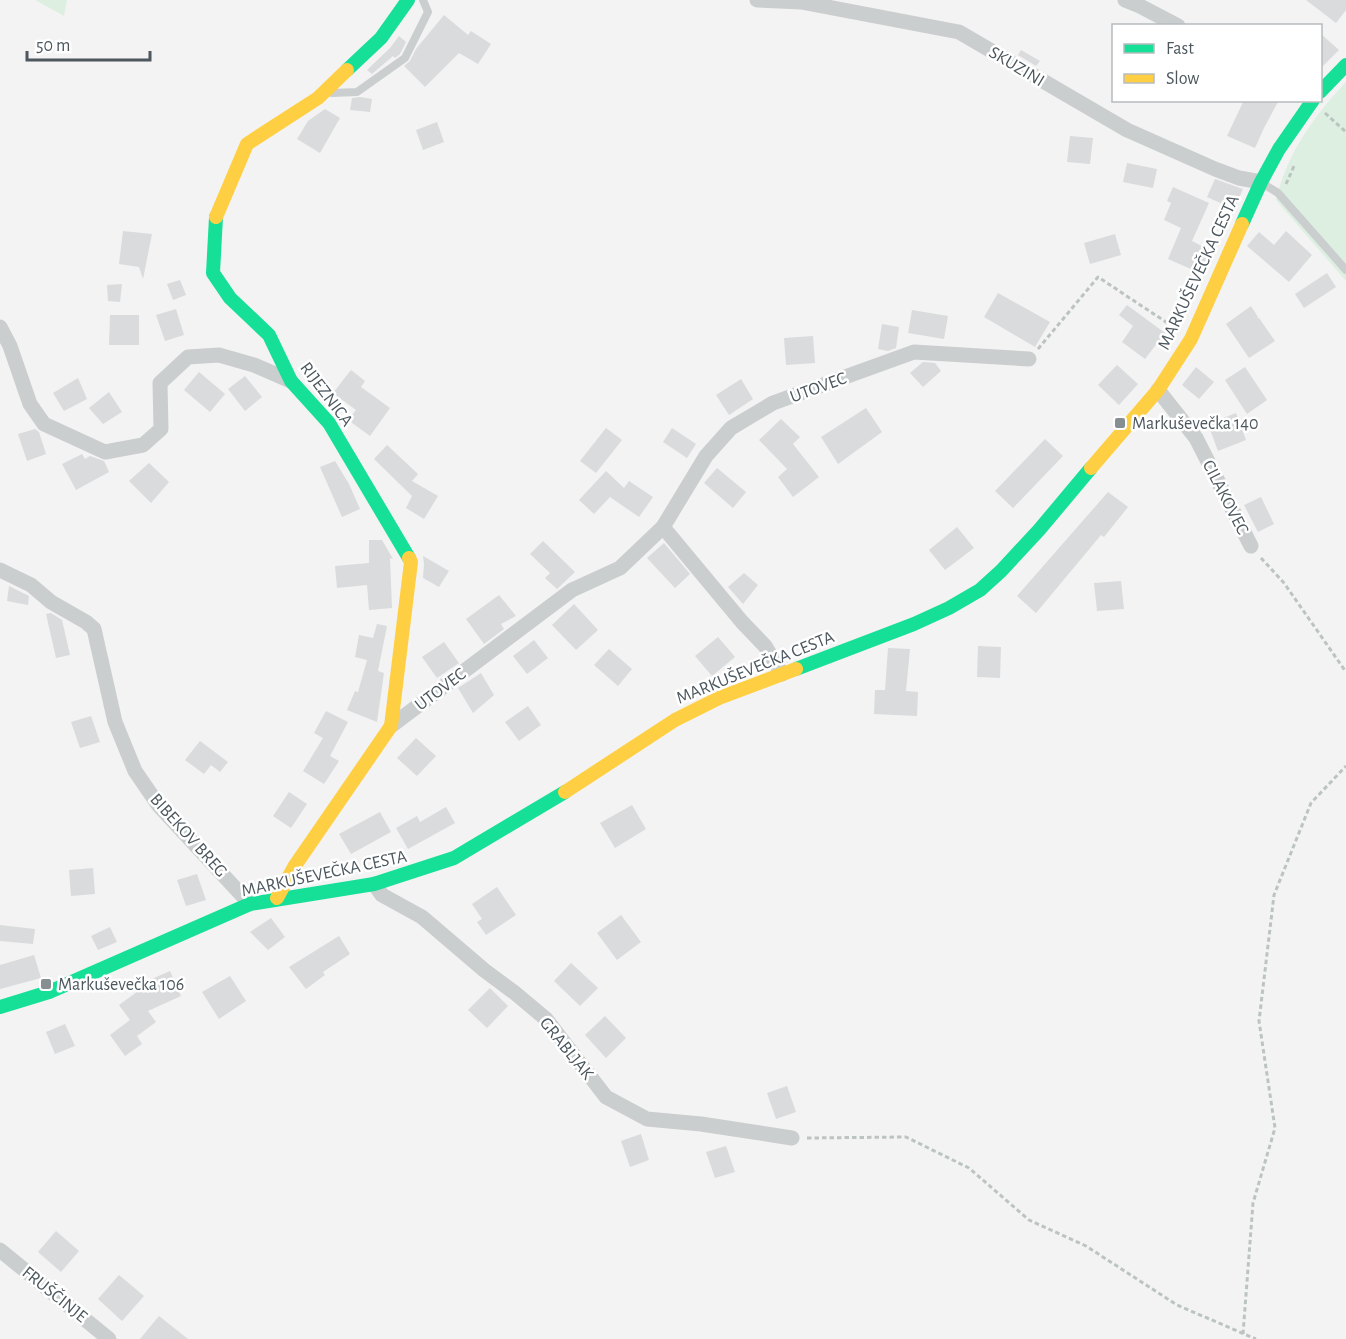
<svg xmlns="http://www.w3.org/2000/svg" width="1346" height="1339" font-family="'Alegreya Sans',sans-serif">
	<rect width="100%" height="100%" fill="#f4f3f3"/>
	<g fill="#dcefe1">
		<path d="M35 0H67L64 16Z"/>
		<path d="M1346 82V281L1276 200C1287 153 1314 116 1346 82Z"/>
	</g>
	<g fill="#dadbdc">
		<path d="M1306 0H1346V10L1336 23Z"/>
		<path d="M444 15 468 35 471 31 491 44 478 64 459 53 425 87 404 66 410 61 416 49Z"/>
		<path d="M1320 33 1339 50 1320 69Z"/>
		<path d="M399 36 406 42 400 54 395 58 393 56 372 74 367 70 390 48Z"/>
		<path d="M1021 50 1040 61 1036 66 1018 55Z"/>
		<path d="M360 97 372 99 370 112 350 110 352 98Z"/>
		<path d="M1244 100H1279L1264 128 1255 148 1227 136Z"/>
		<path d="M325 109 340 118 320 153 297 139 308 121Z"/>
		<path d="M437 122 444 142 423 150 416 130Z"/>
		<path d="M1070 136 1093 138 1090 164 1067 162Z"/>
		<path d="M1127 163 1157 169 1153 188 1123 182Z"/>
		<path d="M1215 179 1243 189 1234 209 1207 197Z"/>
		<path d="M1173 187 1209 203 1192 241 1210 250 1200 273 1168 259 1181 228 1164 220 1171 203 1167 201Z"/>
		<path d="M123 231 152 234 143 279 139 267 119 264Z"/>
		<path d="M1286 231 1312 255 1289 282 1247 246 1259 232 1274 245Z"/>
		<path d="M1115 234 1121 255 1090 264 1084 243Z"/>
		<path d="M1327 273 1336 287 1304 308 1295 294Z"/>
		<path d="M180 280 186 295 173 300 167 284Z"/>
		<path d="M122 284 120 302 108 301 107 285Z"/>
		<path d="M998 293 1050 322 1035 347 984 317Z"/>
		<path d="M1127 305 1165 333 1145 359 1122 342 1133 326 1119 315Z"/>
		<path d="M1251 306 1258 317 1257 318H1259L1275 341 1249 358 1226 324Z"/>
		<path d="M176 309 184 335 165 341 156 315Z"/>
		<path d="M912 310 948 316 944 339 908 333Z"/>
		<path d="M110 315H139V345H109Z"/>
		<path d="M882 324 899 327 896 348 888 351 878 349Z"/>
		<path d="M813 336 815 363 786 365 784 338Z"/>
		<path d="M923 362 935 363 941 371 923 387 910 373Z"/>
		<path d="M1117 365 1138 384 1119 405 1098 385Z"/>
		<path d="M1196 367 1214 382 1199 399 1182 385Z"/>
		<path d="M1245 367 1267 400 1247 414 1225 380Z"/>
		<path d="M351 370 365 381 361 387 390 408 370 436 348 420 356 410 333 393Z"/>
		<path d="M199 372 225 394 210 412 184 390Z"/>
		<path d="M245 376 262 397 245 411 228 389Z"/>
		<path d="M78 378 87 399 64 411 53 393Z"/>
		<path d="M741 379 753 399 729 415 716 395Z"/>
		<path d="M109 392 122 412 103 424 89 408Z"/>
		<path d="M866 408 882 432 838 464 821 437Z"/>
		<path d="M1236 413 1246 440 1218 451 1208 424Z"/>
		<path d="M781 419 800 437 793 444 819 477 793 497 778 477 787 469 759 440Z"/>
		<path d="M606 428 622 440 596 473 580 461Z"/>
		<path d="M672 428 696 444 687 458 663 442Z"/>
		<path d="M35 429 39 432 46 454 27 461 18 434Z"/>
		<path d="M1045 439 1063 456 1013 508 995 491Z"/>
		<path d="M387 445 418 474 412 481 438 496 424 519 406 508 412 496 374 459Z"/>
		<path d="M82 454 85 459 90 456 104 461 109 472 76 490 62 464Z"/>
		<path d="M335 461 349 484 360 509 342 517 320 467Z"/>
		<path d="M149 463 169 482 151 503 129 481Z"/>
		<path d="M717 468 746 492 733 508 704 483Z"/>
		<path d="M606 471 624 488 629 481 653 497 639 517 610 497 594 514 579 500Z"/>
		<path d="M1108 492 1128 507 1104 537 1101 535 1036 613 1017 596Z"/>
		<path d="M1261 497 1274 524 1258 532 1244 505Z"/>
		<path d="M957 527 974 548 945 570 929 550Z"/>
		<path d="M369 540H382L393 559 390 558 392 608 369 610 367 585 337 588 335 566 369 563Z"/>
		<path d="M543 541 575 572 557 589 545 578 550 573 530 554Z"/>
		<path d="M664 543 690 574 675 588 647 558Z"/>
		<path d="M423 556 449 571 439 587 423 578 424 564Z"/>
		<path d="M744 573 758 585 743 604 728 587Z"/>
		<path d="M1121 581 1124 609 1097 611 1094 583Z"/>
		<path d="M9 586 29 596 28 605 7 601Z"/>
		<path d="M499 595 516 616 501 624 504 629 484 644 466 619Z"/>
		<path d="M574 604 598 630 576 650 552 625Z"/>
		<path d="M51 613 62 620 70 655 56 658 46 614Z"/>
		<path d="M377 624 387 626 378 671 384 673 377 722 347 710 355 691 358 692 367 660 355 657 359 635 373 638Z"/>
		<path d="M718 637 735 657 712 676 695 656Z"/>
		<path d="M534 640 548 658 527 674 513 656Z"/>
		<path d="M444 642 459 663 437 678 422 657Z"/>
		<path d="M978 646 1001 647 1000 678 977 677Z"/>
		<path d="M888 648 910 649 906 691 918 692 917 716 874 714 875 690H885Z"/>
		<path d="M609 649 632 669 618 686 594 665Z"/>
		<path d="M481 673 494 695 473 713 458 688Z"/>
		<path d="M528 706 541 725 519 741 505 722Z"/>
		<path d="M326 711 348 722 330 756 339 761 324 784 303 771 323 738 314 733Z"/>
		<path d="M91 716 100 742 80 748 71 722Z"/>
		<path d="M416 738 436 756 417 776 397 758Z"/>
		<path d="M200 741 228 762 220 772 211 765 204 774 185 760Z"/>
		<path d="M289 792 307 804 291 828 273 816Z"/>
		<path d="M632 805 646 829 615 848 600 823Z"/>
		<path d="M446 807 455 823 408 849 396 828 417 816 420 822Z"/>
		<path d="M380 812 391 832 351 854 339 834Z"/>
		<path d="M93 868 95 894 71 896 69 870Z"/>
		<path d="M197 874 206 900 186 906 177 880Z"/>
		<path d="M497 887 516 915 486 935 477 922 482 919 472 904Z"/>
		<path d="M621 915 641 942 617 960 597 933Z"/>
		<path d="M271 918 285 937 268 950 250 932Z"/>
		<path d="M0 925 35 929 33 944 0 941Z"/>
		<path d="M110 927 117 942 98 950 91 936Z"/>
		<path d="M339 936 350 954 323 972 325 975 306 989 289 967Z"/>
		<path d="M34 955 41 978 0 989V965Z"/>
		<path d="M571 963 598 988 580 1006 554 981Z"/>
		<path d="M170 971 181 996 148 1011 156 1022 137 1036 142 1044 125 1056 110 1035 130 1020 119 1005 148 984 147 981Z"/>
		<path d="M230 976 246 1001 219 1019 202 992Z"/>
		<path d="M490 988 508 1006 487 1028 468 1010Z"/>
		<path d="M605 1016 626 1038 606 1058 585 1035Z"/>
		<path d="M65 1024 75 1046 55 1054 46 1032Z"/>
		<path d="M787 1086 796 1112 776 1119 767 1093Z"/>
		<path d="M641 1134 649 1160 630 1167 621 1141Z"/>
		<path d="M726 1146 735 1172 715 1178 706 1152Z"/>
		<path d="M56 1231 79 1251 61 1272 38 1252Z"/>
		<path d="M119 1275 144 1296 122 1321 98 1299Z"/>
		<path d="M159 1316 188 1339H140Z"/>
	</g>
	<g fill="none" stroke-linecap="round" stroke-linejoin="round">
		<g stroke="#bcc4c1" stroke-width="3" stroke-dasharray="4.5 3" stroke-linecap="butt">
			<path d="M1325 113 1346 132"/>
			<path d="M1286 184 1294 166"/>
			<path d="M1038 349 1098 277 1175 328"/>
			<path d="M1261 558 1284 583 1346 672"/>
			<path d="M807 1138 906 1137 969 1168 1029 1220 1086 1246 1177 1305 1256 1339"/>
			<path d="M1243 1334 1253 1203 1275 1128 1259 1021 1274 895 1311 803 1346 766"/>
		</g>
		<g stroke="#cbcecf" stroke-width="8">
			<path d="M332 93 357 92 405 58 428 12 423 0"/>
			<path d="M1262 183 1278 193 1346 270"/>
		</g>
		<g stroke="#cbcecf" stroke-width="15">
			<path d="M757 0 801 2 959 32 1127 130 1215 169 1239 178 1261 182"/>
			<path d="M1125 0 1140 6 1178 26"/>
			<path d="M0 327 10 346 30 404 44 424 105 452 143 445 161 429 160 383 188 357 219 355 254 365 291 381"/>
			<path d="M1158 390 1196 438 1251 546"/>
			<path d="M663 527 742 622 765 646 782 674"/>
			<path d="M0 570 31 585 51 602 86 622 94 629 115 722 135 771 159 806 250 904"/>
			<path d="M391 726 572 590 620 568 663 527 706 456 731 428 773 403 914 352 1029 359"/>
			<path d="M374 884 382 895 422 917 484 970 515 993 546 1019 606 1097 647 1119 701 1124 792 1138"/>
			<path d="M0 1250 109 1339"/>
		</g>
		<g stroke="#16e098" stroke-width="14">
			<path d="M347 70 381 38 408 0"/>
			<path d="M1320 92 1346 65"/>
			<path d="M216 217 213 273 230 298 269 335 291 381 329 423 409 558"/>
			<path d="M1242 224 1261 182 1279 149 1313 100"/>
			<path d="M796 669 914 624 949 608 980 590 1001 571 1039 530 1091 468"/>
			<path d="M0 1007 49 992 250 904 374 884 454 858 565 792"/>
		</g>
		<g stroke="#ffcf43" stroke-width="14">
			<path d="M216 217 247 144 318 98 347 70"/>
			<path d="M1091 468 1158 390 1191 339 1242 224"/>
			<path d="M565 792 675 720 719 698 796 669"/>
			<path d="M277 898 294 867 391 726 411 562 409 558"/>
		</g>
	</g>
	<g fill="#878e92" stroke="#fff" stroke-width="2">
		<rect x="1114" y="417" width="12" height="12" rx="3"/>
		<rect x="40" y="978" width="12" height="12" rx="3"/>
	</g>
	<g text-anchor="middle" stroke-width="5" stroke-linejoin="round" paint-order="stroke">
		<g font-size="18" fill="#4c575e" stroke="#fff">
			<text transform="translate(1017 66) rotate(31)" y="6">SKUZINI</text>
			<text transform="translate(1198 272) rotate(-65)" y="6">MARKUŠEVEČKA CESTA</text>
			<text transform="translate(818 387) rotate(-20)" y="6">UTOVEC</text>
			<text transform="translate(327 394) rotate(53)" y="6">RIJEZNICA</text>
			<text transform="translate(1226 497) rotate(63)" y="6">CILAKOVEC</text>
			<text transform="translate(755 667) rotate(-22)" y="6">MARKUŠEVEČKA CESTA</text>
			<text transform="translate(440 689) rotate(-37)" y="6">UTOVEC</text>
			<text transform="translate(189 835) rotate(48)" y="6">BIBEKOV BREG</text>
			<text transform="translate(324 873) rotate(-12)" y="6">MARKUŠEVEČKA CESTA</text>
			<text transform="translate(567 1048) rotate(51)" y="6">GRABLJAK</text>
			<text transform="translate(55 1294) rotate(39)" y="6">FRUŠČINJE</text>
		</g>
		<g font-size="18" fill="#4c575e" stroke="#fff" text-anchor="start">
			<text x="1132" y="429">Markuševečka 140</text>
			<text x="58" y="990">Markuševečka 106</text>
		</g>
	</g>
	<rect x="1112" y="24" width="210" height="78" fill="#ffffff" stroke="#b7bcbf" stroke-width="1.5"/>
	<rect x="1124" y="44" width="30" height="9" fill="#16e098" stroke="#b7bcbf" stroke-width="1.5"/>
	<text x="1166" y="54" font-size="18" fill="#4c575e">Fast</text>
	<rect x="1124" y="74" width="30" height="9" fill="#ffcf43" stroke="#b7bcbf" stroke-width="1.5"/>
	<text x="1166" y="84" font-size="18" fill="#4c575e">Slow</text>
	<path d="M27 51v9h123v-9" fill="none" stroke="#4c575e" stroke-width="3"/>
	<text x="36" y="51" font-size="18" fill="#4c575e" stroke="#ffffff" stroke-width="4.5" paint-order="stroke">50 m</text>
</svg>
